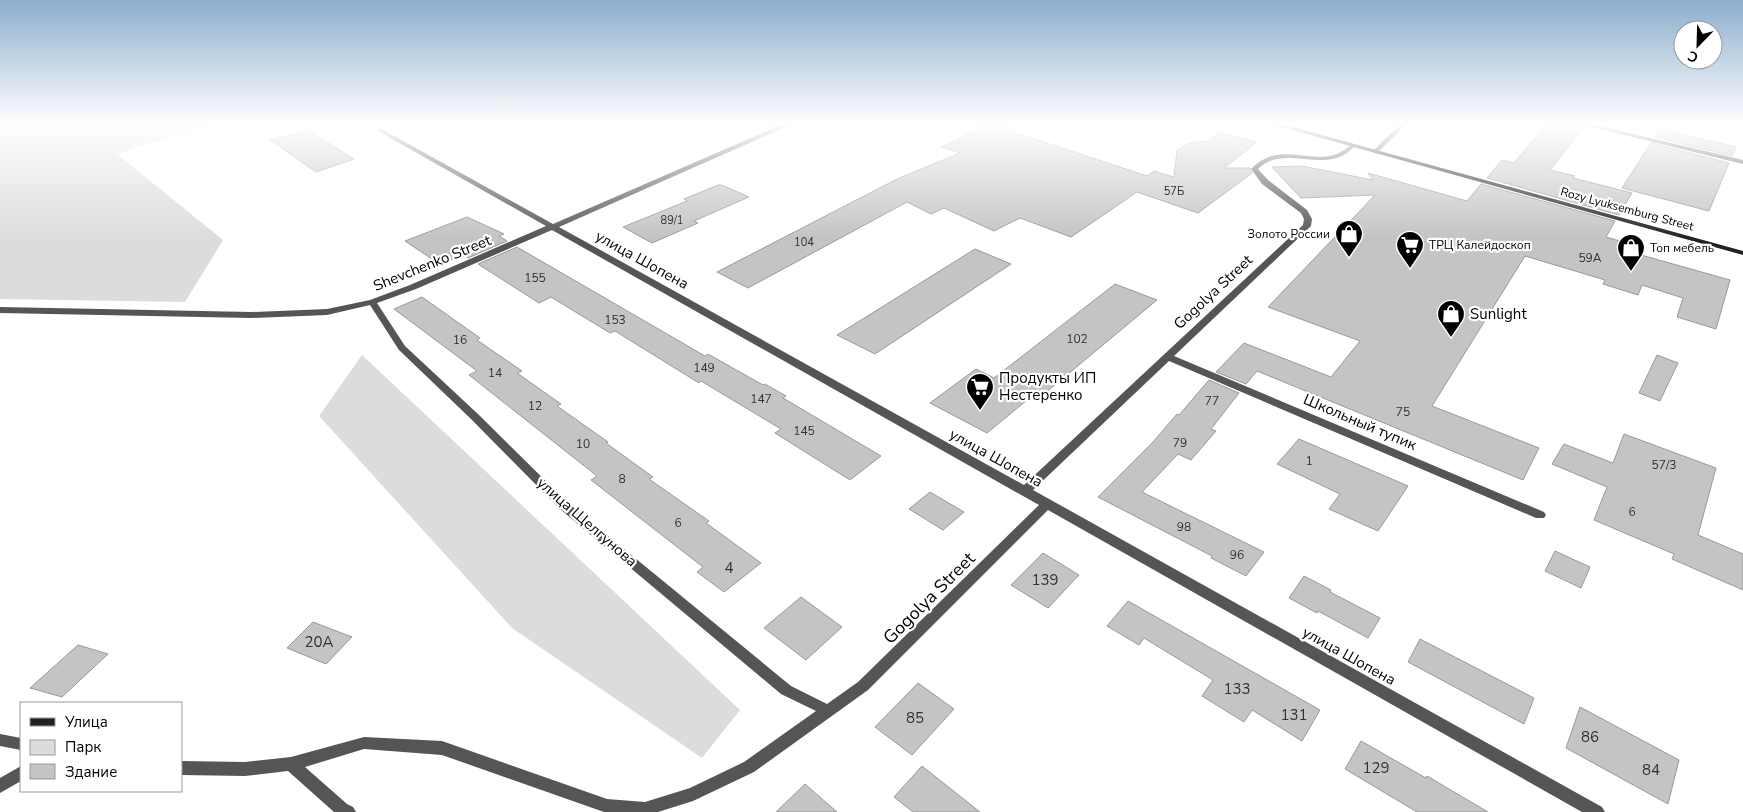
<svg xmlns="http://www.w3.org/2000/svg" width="1743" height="812" font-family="'Nunito Sans',sans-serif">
	<rect width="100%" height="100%" fill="#fff"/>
	<g fill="#dcdcdc">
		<path d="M0 124H209L117 154 223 240 185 302 0 299Z"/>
		<path d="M362 355 740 710 702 758 512 628 319 416Z"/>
	</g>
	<g fill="#c4c4c4" stroke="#999">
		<path d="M989 124 1147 176 1154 171 1174 177 1177 150 1189 143 1208 141 1221 132 1257 142 1224 168H1250L1252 173 1198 213 1137 192 1071 237 1020 218 994 231 944 208 931 214 907 202 748 288 717 272 897 179 960 153 942 147Z"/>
		<path d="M1547 124H1577L1584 127 1550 170 1575 176 1573 178 1632 193 1619 215 1487 178 1502 160 1514 163Z"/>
		<path d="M1660 129 1736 147 1732 156 1655 137Z"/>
		<path d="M308 130 354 159 316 172 270 140Z"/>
		<path d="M1651 143 1729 163 1709 211 1622 188Z"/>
		<path d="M1302 166 1373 180 1368 173 1467 201 1481 184 1615 221 1606 237 1623 242 1620 249 1730 280 1716 329 1677 317 1683 298 1642 285 1638 295 1603 284 1605 280 1525 256 1432 406 1539 448 1523 480 1257 371 1246 384 1216 372 1244 343 1331 377 1360 341 1268 307 1375 195 1301 198 1272 167Z"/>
		<path d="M718 185H722L749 197 694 221 698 223 652 243 623 227 687 201 684 199Z"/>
		<path d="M467 217 504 234 499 236 507 241 468 258 462 254 441 265 405 241Z"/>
		<path d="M517 247 705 356 708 354 763 385 765 384 786 396 783 398 881 456 850 480 775 433 781 429 701 381 699 383 615 331 610 333 551 297 539 303 478 264Z"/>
		<path d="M975 249 1011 264 875 354 837 335Z"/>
		<path d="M1115 284 1157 300 1038 399 1032 396 987 433 930 403 976 369 994 378Z"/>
		<path d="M422 297 480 338 477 340 522 371 517 373 561 404 557 406 608 442 606 443 653 477 649 479 709 521 706 523 761 563 724 592 697 572 703 567 591 480 597 476 469 375 477 371 394 309Z"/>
		<path d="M1657 355 1678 363 1660 401 1639 393Z"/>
		<path d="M1209 380 1239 393 1211 429 1216 431 1191 460 1178 454 1142 492 1264 552 1246 576 1211 558 1212 556 1098 497 1153 442 1177 414 1179 415Z"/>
		<path d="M1624 434 1716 468 1698 535 1743 554V590L1672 559 1674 554 1594 520 1607 487 1552 464 1564 444 1613 463Z"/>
		<path d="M1299 439 1408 486 1378 531 1329 509 1340 494 1277 464Z"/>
		<path d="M930 492 964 512 943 530 909 509Z"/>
		<path d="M1555 551 1590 567 1581 588 1545 571Z"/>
		<path d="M1043 553 1079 575 1048 608 1011 585Z"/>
		<path d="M1304 576 1331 590 1330 592 1380 618 1368 638 1318 611 1317 613 1289 598Z"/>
		<path d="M801 597 842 627 806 660 764 628Z"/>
		<path d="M1128 601 1320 710 1302 741 1252 710 1244 722 1202 696 1213 680 1144 638 1139 645 1107 626Z"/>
		<path d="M313 622 352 637 326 664 287 648Z"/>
		<path d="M1420 639 1534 698 1524 724 1408 662Z"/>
		<path d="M78 645 108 654 62 697 30 688Z"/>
		<path d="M918 683 954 709 912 755 875 727Z"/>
		<path d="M1580 707 1679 760 1668 804 1566 748Z"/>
		<path d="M1361 741 1426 778 1427 776 1488 812H1417L1345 769Z"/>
		<path d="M922 766 980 812H913L894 797Z"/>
		<path d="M805 784 837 812H776Z"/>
	</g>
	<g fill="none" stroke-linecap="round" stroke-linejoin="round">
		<g fill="#555" fill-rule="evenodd">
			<path d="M783 124H792L559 227 1024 485 1303 225 1304 219 1301 213 1262 184 1251 169 1252 168C1284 136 1321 174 1350 145H1354V147C1326 177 1285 142 1258 169L1268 180 1307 210 1312 219 1311 226 1174 356 1544 512 1546 515 1544 518H1536L1169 361 1033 490 1602 807 1605 812H1582L1048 510 868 690 754 772 693 801 658 812H604L442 755 364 749 305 767 347 804 353 807 356 812H334L288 771 245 776 181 775V761L245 762 291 757 364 737 442 741 607 799 645 802 690 788 744 762 816 711 781 694 560 509 471 419 399 350 370 305 327 315 251 318 0 313V307L251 312 327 309 370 300 410 285 546 226 378 131V129L380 128 553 224ZM552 230 1039 505 858 682 827 704 791 686 568 503 479 415 405 346 377 303 416 289Z"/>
			<path d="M1400 124H1407L1377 153H1373V151Z"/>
			<path d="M1579 124H1591L1743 160V164Z"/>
			<path d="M0 734 21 738V750L0 746Z"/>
			<path d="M21 766V781L0 793V778Z"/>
		</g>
		<path fill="#222" fill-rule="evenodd" d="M1271 124H1282L1743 251V255Z"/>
	</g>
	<linearGradient id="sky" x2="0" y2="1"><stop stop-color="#8cadcc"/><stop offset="0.52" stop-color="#fff"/><stop offset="1" stop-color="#fff" stop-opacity="0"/></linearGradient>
	<rect width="1743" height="238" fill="url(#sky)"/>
	<defs>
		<symbol id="shop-pin" viewBox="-11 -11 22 30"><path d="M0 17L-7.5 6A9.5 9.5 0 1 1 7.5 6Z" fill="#000" stroke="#fff"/><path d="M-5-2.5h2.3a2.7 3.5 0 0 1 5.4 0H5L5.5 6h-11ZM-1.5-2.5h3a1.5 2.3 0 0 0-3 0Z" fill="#fff"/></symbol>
		<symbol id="supermarket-pin" viewBox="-11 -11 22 30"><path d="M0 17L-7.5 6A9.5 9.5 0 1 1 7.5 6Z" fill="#000" stroke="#fff"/><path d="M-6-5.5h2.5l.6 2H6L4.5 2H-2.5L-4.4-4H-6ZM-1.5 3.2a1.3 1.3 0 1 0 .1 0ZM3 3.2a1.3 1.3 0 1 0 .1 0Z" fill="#fff"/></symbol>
	</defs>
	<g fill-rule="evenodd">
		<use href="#shop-pin" x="1333" y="218" width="32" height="43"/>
		<use href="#supermarket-pin" x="1394" y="229" width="32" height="43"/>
		<use href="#shop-pin" x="1615" y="232" width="32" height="43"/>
		<use href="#shop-pin" x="1435" y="298" width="32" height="43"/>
		<use href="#supermarket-pin" x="964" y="371" width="32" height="43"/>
	</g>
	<g text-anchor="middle" stroke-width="4.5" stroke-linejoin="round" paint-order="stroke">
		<g font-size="11" fill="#313131">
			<text x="1174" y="195">57Б</text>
			<text x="672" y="224">89/1</text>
			<text x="804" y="246">104</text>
		</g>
		<g font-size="12" fill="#000" stroke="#fff">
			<text transform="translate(1627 209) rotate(15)" y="4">Rozy Lyuksemburg Street</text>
		</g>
		<g font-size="12" fill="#000" stroke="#fff" text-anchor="start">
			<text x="1330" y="238" text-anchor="end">Золото России</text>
			<text x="1429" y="249">ТРЦ Калейдоскоп</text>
			<text x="1650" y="252">Топ мебель</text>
		</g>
		<g font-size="12" fill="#313131">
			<text x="1590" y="262">59А</text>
			<text x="535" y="282">155</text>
			<text x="615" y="324">153</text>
			<text x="1077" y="343">102</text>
			<text x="460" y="344">16</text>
			<text x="704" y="372">149</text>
			<text x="495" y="377">14</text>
			<text x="761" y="403">147</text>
			<text x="1212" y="405">77</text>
			<text x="535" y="410">12</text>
			<text x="1403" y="416">75</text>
			<text x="804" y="435">145</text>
			<text x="1180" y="447">79</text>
			<text x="583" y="448">10</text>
			<text x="1309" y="465">1</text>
			<text x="1664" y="469">57/3</text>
			<text x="622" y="483">8</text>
			<text x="1632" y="516">6</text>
			<text x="678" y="527">6</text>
			<text x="1184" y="531">98</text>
			<text x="1237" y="559">96</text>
		</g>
		<g font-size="15" fill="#000" stroke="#fff">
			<text transform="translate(642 260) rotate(29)" y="5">улица Шопена</text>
			<text transform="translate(432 263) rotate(-22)" y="5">Shevchenko Street</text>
			<text transform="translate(1213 292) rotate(-43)" y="5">Gogolya Street</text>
			<text transform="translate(1360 422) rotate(23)" y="5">Школьный тупик</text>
			<text transform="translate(996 458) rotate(29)" y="5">улица Шопена</text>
			<text transform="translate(587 522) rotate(41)" y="5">улица Щелгунова</text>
			<text transform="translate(1349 656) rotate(29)" y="5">улица Шопена</text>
		</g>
		<g font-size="15" fill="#000" stroke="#fff" text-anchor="start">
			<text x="1470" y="319">Sunlight</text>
			<text x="999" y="383">Продукты ИП<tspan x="999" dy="17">Нестеренко</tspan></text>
		</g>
		<g font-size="15" fill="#313131">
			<text x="729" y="573">4</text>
			<text x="1045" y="585">139</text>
			<text x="319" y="647">20А</text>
			<text x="1237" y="694">133</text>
			<text x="1294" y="720">131</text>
			<text x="915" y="723">85</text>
			<text x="1590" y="742">86</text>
			<text x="1376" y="773">129</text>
			<text x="1651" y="775">84</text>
		</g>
		<g font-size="18" fill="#000" stroke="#fff">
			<text transform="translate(929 598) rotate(-45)" y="6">Gogolya Street</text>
		</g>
	</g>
	<rect x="20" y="702" width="162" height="90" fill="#ffffff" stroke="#999999"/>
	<rect x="30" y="718" width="25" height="8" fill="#222222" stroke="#999999"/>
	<text x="65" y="727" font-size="15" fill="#000000">Улица</text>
	<rect x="30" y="740" width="25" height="15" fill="#dcdcdc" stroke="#999999"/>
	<text x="65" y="752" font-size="15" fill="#000000">Парк</text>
	<rect x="30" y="764" width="25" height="15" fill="#c4c4c4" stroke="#999999"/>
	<text x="65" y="777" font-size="15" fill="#000000">Здание</text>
	<g transform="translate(1698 45) rotate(203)"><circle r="24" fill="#ffffff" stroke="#999999"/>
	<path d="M0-4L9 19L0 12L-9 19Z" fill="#000000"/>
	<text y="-8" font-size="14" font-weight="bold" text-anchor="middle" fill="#000000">С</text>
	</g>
</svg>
